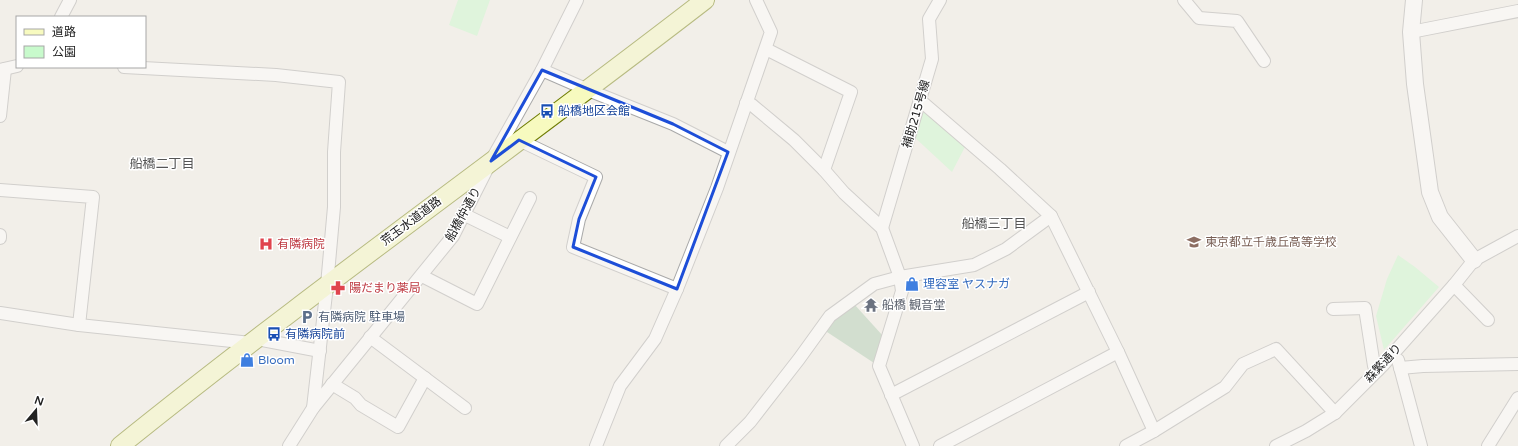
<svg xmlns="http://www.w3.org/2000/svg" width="1518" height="446" font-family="'Varela Round','Noto Sans JP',sans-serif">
	<rect width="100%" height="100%" fill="#f2efe9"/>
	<path fill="#aacbaf" d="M854 304 883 336 874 363 824 330 830 321Z"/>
	<g fill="#c8facc">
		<path d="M458 0H490L477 36 449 25Z"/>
		<path d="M920 104 967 143 952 172 911 134Z"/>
		<path d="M1398 255 1415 267 1439 287 1384 350 1376 316 1387 279Z"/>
	</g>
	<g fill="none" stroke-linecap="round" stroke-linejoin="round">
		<defs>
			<g id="minor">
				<path d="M1184 0 1199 18 1237 21 1264 61"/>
				<path d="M61 17 70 0"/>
				<path d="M1411 32 1518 11"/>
				<path d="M766 49 851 92 824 170"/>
				<path d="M124 67 276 75 339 82 334 152V207L327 285 313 408"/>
				<path d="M0 70 17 66"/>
				<path d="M542 70 588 90 673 124 728 152"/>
				<path d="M920 102H922L1000 169 1051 216 1118 352 1154 431"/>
				<path d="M746 103 752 105 794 140 824 170 844 193 882 228 900 277 902 291 879 366 913 446"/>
				<path d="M0 116 5 69"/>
				<path d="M519 140 596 177 579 219 573 247 677 289"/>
				<path d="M0 190 93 197 79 325"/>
				<path d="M465 215 510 237"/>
				<path d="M882 228 932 59 929 19 940 0"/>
				<path d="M0 235V238"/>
				<path d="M422 276 477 304 530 198"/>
				<path d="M1454 285 1488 320"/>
				<path d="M1333 309 1365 308 1374 366 1378 370"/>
				<path d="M0 313 79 325 251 343"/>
				<path d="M370 337 465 408"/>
				<path d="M257 339 320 351"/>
				<path d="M1398 360 1421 446"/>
				<path d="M1400 368 1423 366 1518 364"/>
				<path d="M332 384 355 398 361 405 398 427 425 378"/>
				<path d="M891 395 1089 292"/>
				<path d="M289 446 313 408 453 236 491 161 542 70 577 0"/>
				<path d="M596 446 620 386 655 339 677 289 717 188 771 32 756 0"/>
				<path d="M726 446 750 422 799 359 830 316 874 284 900 277 974 265 1006 249 1051 216"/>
				<path d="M940 446 1118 352"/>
				<path d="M1126 446 1154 431 1225 387 1243 364 1276 349 1335 413"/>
				<path d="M1276 446 1306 431 1335 413 1383 365 1454 285 1474 260 1518 236"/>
				<path d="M1488 446 1518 398"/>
			</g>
			<path id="tertiary" d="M1414 0 1411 32 1415 84 1430 192 1440 217 1474 260"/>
			<path id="secondary" d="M120 446C311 292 511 150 705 0"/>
		</defs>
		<use href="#minor" stroke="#a9a9a9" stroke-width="14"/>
		<use href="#tertiary" stroke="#a9a9a9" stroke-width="18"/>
		<use href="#secondary" stroke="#707d05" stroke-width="20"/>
		<use href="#minor" stroke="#fff" stroke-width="12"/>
		<use href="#tertiary" stroke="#fff" stroke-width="16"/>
		<use href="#secondary" stroke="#f7fabf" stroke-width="18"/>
	</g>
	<path d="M0 0H1518V446H0ZM542 70 673 124 728 152 677 289 573 247 579 219 596 177 519 140 491 161Z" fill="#f2efe9" fill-opacity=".55" fill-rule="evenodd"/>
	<path fill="none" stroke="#1d4ed8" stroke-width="3" stroke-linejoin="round" d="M542 70 673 124 728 152 677 289 573 247 579 219 596 177 519 140 491 161Z"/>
	<defs>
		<symbol id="bus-bare" viewBox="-9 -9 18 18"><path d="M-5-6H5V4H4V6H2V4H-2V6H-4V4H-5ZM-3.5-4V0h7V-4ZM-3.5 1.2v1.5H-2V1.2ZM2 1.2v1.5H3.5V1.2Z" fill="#1a4fb4" stroke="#fff" stroke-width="2.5" paint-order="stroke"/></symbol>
		<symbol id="school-bare" viewBox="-9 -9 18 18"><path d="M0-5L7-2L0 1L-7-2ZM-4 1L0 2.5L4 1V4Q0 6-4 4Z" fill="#8d6e63" stroke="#fff" stroke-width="2.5" paint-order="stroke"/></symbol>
		<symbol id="hospital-bare" viewBox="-9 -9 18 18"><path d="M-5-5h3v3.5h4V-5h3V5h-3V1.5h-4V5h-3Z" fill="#e0444e" stroke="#fff" stroke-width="2.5" paint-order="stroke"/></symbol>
		<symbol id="shop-bare" viewBox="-9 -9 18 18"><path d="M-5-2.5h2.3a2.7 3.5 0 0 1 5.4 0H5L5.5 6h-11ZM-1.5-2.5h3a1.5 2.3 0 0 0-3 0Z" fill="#3f7fe0" stroke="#fff" stroke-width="2.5" paint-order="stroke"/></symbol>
		<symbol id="pharmacy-bare" viewBox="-9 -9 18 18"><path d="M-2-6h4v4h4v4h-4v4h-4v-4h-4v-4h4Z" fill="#e0444e" stroke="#fff" stroke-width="2.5" paint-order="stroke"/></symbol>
		<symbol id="temple-bare" viewBox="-9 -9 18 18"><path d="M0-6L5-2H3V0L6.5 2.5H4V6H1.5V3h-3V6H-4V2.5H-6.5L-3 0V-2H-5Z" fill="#6b7280" stroke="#fff" stroke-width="2.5" paint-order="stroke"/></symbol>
		<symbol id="parking-bare" viewBox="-9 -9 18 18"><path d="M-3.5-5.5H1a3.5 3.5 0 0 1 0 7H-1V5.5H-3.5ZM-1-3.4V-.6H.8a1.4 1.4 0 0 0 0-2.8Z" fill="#5c6f8a" stroke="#fff" stroke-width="2.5" paint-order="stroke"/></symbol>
	</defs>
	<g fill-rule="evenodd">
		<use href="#bus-bare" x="537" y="101" width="20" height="20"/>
		<use href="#school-bare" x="1184" y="232" width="20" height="20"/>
		<use href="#hospital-bare" x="256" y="234" width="20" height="20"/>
		<use href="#shop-bare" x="902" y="274" width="20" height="20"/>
		<use href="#pharmacy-bare" x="328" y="278" width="20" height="20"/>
		<use href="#temple-bare" x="861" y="295" width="20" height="20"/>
		<use href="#parking-bare" x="297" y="307" width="20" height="20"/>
		<use href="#bus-bare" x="264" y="324" width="20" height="20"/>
		<use href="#shop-bare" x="237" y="350" width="20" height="20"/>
	</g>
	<g text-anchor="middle" stroke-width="3" stroke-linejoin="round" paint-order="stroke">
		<g font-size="12" fill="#164399" stroke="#fff" text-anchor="start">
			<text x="558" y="115">船橋地区会館</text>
			<text x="285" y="338">有隣病院前</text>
		</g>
		<g font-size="12" fill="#222" stroke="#fff">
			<text transform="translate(916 114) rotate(-74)" y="4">補助215号線</text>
			<text transform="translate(463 214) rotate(-61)" y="4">船橋仲通り</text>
			<text transform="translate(411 221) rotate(-37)" y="4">荒玉水道道路</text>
			<text transform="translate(1383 363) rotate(-47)" y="4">森繁通り</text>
		</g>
		<g font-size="12" fill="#785e54" stroke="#fff" text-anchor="start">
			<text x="1205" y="246">東京都立千歳丘高等学校</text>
		</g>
		<g font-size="12" fill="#be3a42" stroke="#fff" text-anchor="start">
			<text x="277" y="248">有隣病院</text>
			<text x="349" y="292">陽だまり薬局</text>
		</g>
		<g font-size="12" fill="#366cbe" stroke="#fff" text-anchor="start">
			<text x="923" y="288">理容室 ヤスナガ</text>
			<text x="258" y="364">Bloom</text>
		</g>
		<g font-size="12" fill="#5b616d" stroke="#fff" text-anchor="start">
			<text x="882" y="309">船橋 観音堂</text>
		</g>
		<g font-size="12" fill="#4e5e75" stroke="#fff" text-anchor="start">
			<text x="318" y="321">有隣病院 駐車場</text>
		</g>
		<g font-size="13" fill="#555" stroke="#fff">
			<text x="162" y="168">船橋二丁目</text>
			<text x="994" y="228">船橋三丁目</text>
		</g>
	</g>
	<rect x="16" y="16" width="130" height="52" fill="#ffffff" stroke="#a7a7a7"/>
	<rect x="24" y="29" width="20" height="6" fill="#f7fabf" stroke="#a7a7a7"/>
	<text x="52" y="36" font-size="12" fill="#222222">道路</text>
	<rect x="24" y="46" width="20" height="12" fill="#c8facc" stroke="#a7a7a7"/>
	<text x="52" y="56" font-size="12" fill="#222222">公園</text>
	<g transform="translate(36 410) rotate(19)" stroke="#ffffff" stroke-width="3" paint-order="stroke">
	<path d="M0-3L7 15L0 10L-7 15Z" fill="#222222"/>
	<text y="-6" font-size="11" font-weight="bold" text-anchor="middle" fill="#222222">N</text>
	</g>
</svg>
